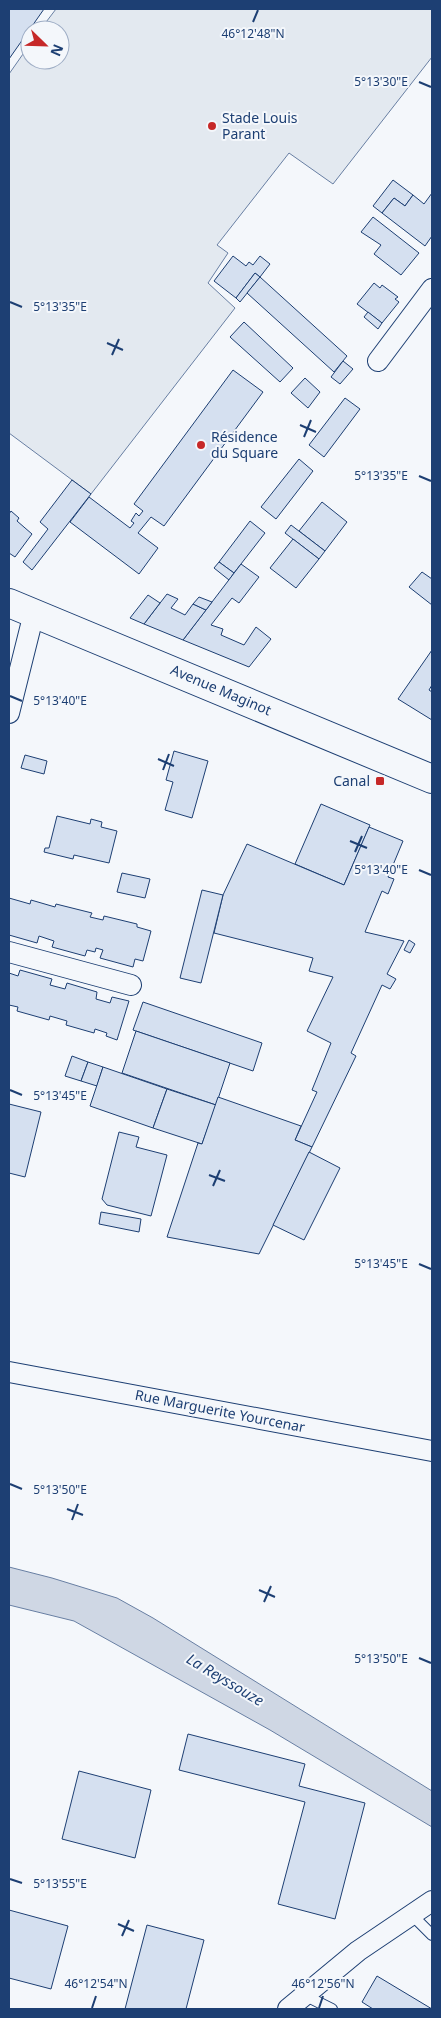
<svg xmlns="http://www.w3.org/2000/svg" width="441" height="2018" font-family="'Noto Sans',sans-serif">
	<rect width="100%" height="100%" fill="#f4f7fb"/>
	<path fill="#e3e9f0" stroke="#687fa3" d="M56 9H432V57L333 184 289 153 217 245 228 253 208 283 235 308 91 494 9 433V74L30 44V60H60V30H40Z"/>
	<path fill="#cfd7e4" stroke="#687fa3" d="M9 1567 52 1578 117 1598 153 1618 432 1791V1827L270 1730 74 1621 9 1605Z"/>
	<g fill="#d5e0f0" stroke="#1d3f73">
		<path d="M9 9H44L9 59Z"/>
		<path d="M393 180 413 195 405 206 394 198 382 213 373 206Z"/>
		<path d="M432 193V236L425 246 382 213 394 198 405 206 413 195 424 204Z"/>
		<path d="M373 217 419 253 401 275 374 254 381 245 361 232Z"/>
		<path d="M233 256 246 266 249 262 253 265 260 256 270 264 260 277 255 273 236 298 214 281Z"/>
		<path d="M255 273 260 277 240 302 236 298Z"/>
		<path d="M260 277 347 356 334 372 247 293Z"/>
		<path d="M374 283 380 288 382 285 398 297 395 299 399 302 382 323 357 304Z"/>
		<path d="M368 312 382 323 378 329 364 317Z"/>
		<path d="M244 322 293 368 280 382 230 337Z"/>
		<path d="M343 361 353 369 340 384 331 377Z"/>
		<path d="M233 370 263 392 164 526 151 517 138 533 158 548 139 574 70 522 89 497 130 528 134 523 131 521 136 513 139 516 143 511 134 504Z"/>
		<path d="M305 378 320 392 308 408 291 393Z"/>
		<path d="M345 398 360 409 324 457 309 445Z"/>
		<path d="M299 459 313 471 276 519 261 507Z"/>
		<path d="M72 480 91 494 32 570 23 562 48 529 40 522Z"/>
		<path d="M322 502 347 522 325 551 299 531Z"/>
		<path d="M11 511 19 518 17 521 32 534 15 557 9 553V514Z"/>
		<path d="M250 521 265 533 234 573 219 562Z"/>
		<path d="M291 525 325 551 319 559 285 533Z"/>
		<path d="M293 539 319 559 296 588 270 568Z"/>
		<path d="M219 562 234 573 229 580 214 568Z"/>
		<path d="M241 564 259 577 239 603 232 598 211 625 223 629 221 635 244 645 256 627 271 639 249 667 183 640Z"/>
		<path d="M422 572 432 579V605L409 587Z"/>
		<path d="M167 594 178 599 171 608 185 615 193 604 206 610 183 640 144 624Z"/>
		<path d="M148 595 160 603 144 624 130 618Z"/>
		<path d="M199 597 212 602 206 610 193 604Z"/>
		<path d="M432 650V685L429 690 432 692V720L398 699Z"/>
		<path d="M174 751 208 761 192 818 165 810 173 782 166 780Z"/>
		<path d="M25 755 47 761 44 774 21 768Z"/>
		<path d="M321 804 370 825 344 885 295 864Z"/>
		<path d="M57 816 90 824 91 819 102 822 101 827 117 831 109 863 74 855 73 859 44 852 45 848H49Z"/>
		<path d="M369 827 403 841 388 877 394 879 388 894 382 891 365 932 404 941 387 974 396 979 390 989 382 985 351 1053 356 1056 312 1147 295 1140 317 1092 312 1090 331 1043 307 1031 333 977 309 971 313 958 214 933 223 895 247 844 344 885Z"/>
		<path d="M122 873 150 879 145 898 117 892Z"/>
		<path d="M202 890 223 895 201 983 180 978Z"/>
		<path d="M9 898 30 904 31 900 55 907 56 904 92 913 90 917 103 920 104 916 137 924V927L151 931 143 961 135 959 133 967 100 958 103 950 96 948 95 952 87 950 85 956 52 947 54 941 39 936 37 943 9 935Z"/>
		<path d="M409 940 415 944 410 953 404 950Z"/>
		<path d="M20 970 52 979 50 985 65 989 67 983 97 992 96 999 110 1003 112 997 129 1001 117 1040 106 1036 107 1033 95 1029 94 1033 66 1025 67 1021 50 1016 49 1020 17 1011 18 1007 9 1005V973L18 976Z"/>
		<path d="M143 1002 262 1043 253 1071 133 1030Z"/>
		<path d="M136 1031 230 1063 216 1105 122 1073Z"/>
		<path d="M72 1056 88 1062 81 1081 65 1076Z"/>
		<path d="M88 1062 103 1067 97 1086 81 1081Z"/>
		<path d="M103 1067 167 1089 153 1128 90 1106Z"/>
		<path d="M167 1089 216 1105 202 1144 153 1128Z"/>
		<path d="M218 1097 301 1126 295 1140 312 1147 259 1254 167 1237 198 1143 202 1144Z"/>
		<path d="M9 1104 41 1112 25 1177 9 1173Z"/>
		<path d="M119 1132 139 1137 136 1147 167 1155 151 1216 107 1205 102 1199Z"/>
		<path d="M309 1152 340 1168 304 1240 273 1225Z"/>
		<path d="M101 1212 141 1219 139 1232 99 1224Z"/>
		<path d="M188 1734 305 1764 299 1786 365 1803 335 1919 278 1904 305 1802 179 1770Z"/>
		<path d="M79 1771 151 1790 135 1858 62 1839Z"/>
		<path d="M9 1910 68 1926 51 1989 9 1978Z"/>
		<path d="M147 1925 204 1940 186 2009H125Z"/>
		<path d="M377 1976 432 2009H373L362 2002Z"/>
	</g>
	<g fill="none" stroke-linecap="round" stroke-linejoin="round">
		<defs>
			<g id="service">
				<path d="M412 1915 432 1935"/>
				<path d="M304 1995 332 2009"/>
			</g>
			<g id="minor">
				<path d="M378 361 432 289"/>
				<path d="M9 713 34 613"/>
				<path d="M9 952 131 985"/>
				<path d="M9 1372 432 1451"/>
				<path d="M288 2009 358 1951 432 1901"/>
			</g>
			<path id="secondary" d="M9 603 432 779"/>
		</defs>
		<use href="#service" stroke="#1d3f73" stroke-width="12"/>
		<use href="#minor" stroke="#1d3f73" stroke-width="22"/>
		<use href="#secondary" stroke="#1d3f73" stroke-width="30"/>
		<use href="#service" stroke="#f4f7fb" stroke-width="10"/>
		<use href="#minor" stroke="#f4f7fb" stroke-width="20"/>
		<use href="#secondary" stroke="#f4f7fb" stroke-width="28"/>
	</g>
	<path fill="none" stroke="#1d3f73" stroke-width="2" d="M253 22 258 10M419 82 431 87M10 302 22 307M107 343 123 350M112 355 119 339M300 425 316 432M304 437 311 420M419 476 431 481M10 696 22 701M158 759 174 766M163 770 169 754M350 841 367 848M355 852 362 836M419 870 431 875M10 1090 22 1095M209 1175 225 1181M213 1186 220 1170M419 1264 431 1269M10 1484 22 1489M67 1509 83 1515M72 1520 78 1504M259 1590 275 1597M264 1602 271 1586M419 1658 431 1663M10 1879 22 1883M118 1924 134 1931M122 1936 129 1920M92 2008 96 1996M319 2008 323 1996"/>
	<g fill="#c62828" stroke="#f4f7fb" stroke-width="2">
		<circle cx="212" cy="126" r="5"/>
		<circle cx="201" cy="445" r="5"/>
		<rect x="375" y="776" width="10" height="10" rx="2.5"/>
	</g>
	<g text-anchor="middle" stroke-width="4" stroke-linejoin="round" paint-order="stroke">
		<g font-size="14" fill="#1d3f73" stroke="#f4f7fb" text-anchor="start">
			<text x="222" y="123">Stade Louis<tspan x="222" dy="16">Parant</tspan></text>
			<text x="211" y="442">Résidence<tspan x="211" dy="16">du Square</tspan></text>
			<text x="370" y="786" text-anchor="end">Canal</text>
		</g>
		<g font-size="14" fill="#1d3f73" stroke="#f4f7fb">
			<text transform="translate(221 690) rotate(23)" y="5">Avenue Maginot</text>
			<text transform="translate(220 1411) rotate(11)" y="5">Rue Marguerite Yourcenar</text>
		</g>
		<g font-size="15" font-style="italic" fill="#1d3f73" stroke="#f4f7fb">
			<text transform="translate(225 1680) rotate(31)" y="5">La Reyssouze</text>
		</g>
	</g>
	<g font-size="12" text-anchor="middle" fill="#1d3f73" stroke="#f4f7fb" stroke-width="4" stroke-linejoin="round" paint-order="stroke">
		<text x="253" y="38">46°12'48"N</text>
		<text x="381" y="86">5°13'30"E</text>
		<text x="60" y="311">5°13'35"E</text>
		<text x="381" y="480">5°13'35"E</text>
		<text x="60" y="705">5°13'40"E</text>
		<text x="381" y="874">5°13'40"E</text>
		<text x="60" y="1100">5°13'45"E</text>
		<text x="381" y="1268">5°13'45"E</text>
		<text x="60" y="1494">5°13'50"E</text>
		<text x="381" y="1663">5°13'50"E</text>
		<text x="60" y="1888">5°13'55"E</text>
		<text x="96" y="1988">46°12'54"N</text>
		<text x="323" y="1988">46°12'56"N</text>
	</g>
	<rect width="441" height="2018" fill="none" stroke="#1d3f73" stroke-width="20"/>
	<g transform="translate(45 45) rotate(113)"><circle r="24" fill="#f4f7fb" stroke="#9eadc5"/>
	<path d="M0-4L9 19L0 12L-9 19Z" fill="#c62828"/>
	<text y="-8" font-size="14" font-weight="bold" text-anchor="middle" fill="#1d3f73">N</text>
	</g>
</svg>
